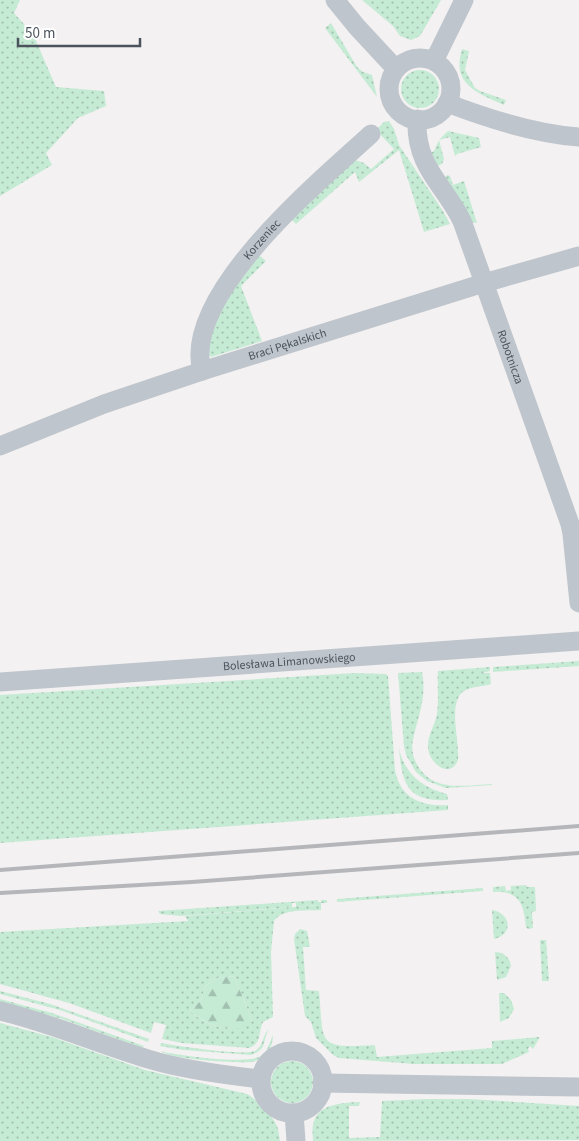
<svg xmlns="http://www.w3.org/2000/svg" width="579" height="1141" font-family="'Source Sans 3',sans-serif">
	<defs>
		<pattern id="grass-dots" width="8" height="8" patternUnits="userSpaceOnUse" patternTransform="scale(1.25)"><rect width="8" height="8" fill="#c6ebd5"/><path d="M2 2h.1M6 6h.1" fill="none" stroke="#a3c1b0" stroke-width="1.8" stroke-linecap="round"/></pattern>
		<pattern id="forest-firs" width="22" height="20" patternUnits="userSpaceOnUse" patternTransform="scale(1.25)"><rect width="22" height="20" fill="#c6ebd5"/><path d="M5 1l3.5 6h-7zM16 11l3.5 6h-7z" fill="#a3c1b0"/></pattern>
	</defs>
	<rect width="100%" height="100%" fill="#f3f1f1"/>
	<g fill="url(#grass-dots)" fill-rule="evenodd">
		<path d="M0 0H20L14 13 33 34 56 87 104 91 106 106 78 118 46 153 52 165 0 196Z"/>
		<path d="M362 0H441L420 36 411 40 400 36 393 26Z"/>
		<path d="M331 23 357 67 363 72 372 75 377 97 325 28Z"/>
		<path d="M462 49 469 51 465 70 475 88 480 91 506 100 504 105C478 93 451 85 462 49Z"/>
		<circle cx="420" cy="89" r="19"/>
		<path d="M389 121 394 129 399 145 443 211 450 224 424 232 399 150 359 182 355 172 296 224 291 219 355 160 364 163 371 169 394 149 376 130 384 122Z"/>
		<path d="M448 131 479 138 481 147 457 154 455 156 450 137 439 140 444 159 442 164 437 166 428 154 434 151 439 140Z"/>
		<path d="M447 175 450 176 453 185 464 181 477 223 470 222 445 178Z"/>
		<path d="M259 255 266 261 241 286 262 341 211 357 208 354 215 315Z"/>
		<path d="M579 661V666L493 672V667Z"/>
		<path d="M490 667V671L482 673H490L491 684C482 687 472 686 464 691 447 702 460 742 458 760 450 780 429 763 428 748 427 736 435 725 437 714 439 699 437 685 438 671Z"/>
		<path d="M422 672C427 699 418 715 413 740 411 748 413 759 418 766 434 793 466 785 492 784V785L446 788 427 781 416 772 406 755 404 746 398 673Z"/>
		<path d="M355 673 386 674 388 676 395 770C400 798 422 807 448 805V810L0 843V695Z"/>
		<path d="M399 748C404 774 423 788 447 794L448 800C407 802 402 784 399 748Z"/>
		<path d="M526 885 527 887H535L536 911 532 912 533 928 528 929 526 927C524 905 520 890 493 892V887L505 886 506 891 511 890V886Z"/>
		<path d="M483 888V891L337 902V899Z"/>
		<path d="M318 900V902H321V900H327V903H321V910C306 911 283 908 274 921L271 952 273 1017 263 1022C258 1032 262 1044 249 1048L182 1043 162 1039 166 1025 154 1022 151 1033 69 1003 0 984V932L188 921 185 916 318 905 296 907V903H292V907L181 916 160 914 158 911ZM234 976 252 1020C248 1023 242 1027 238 1028 222 1032 201 1021 190 1011L201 1000 206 985 217 978Z"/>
		<path d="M492 910C511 913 514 935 494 939Z"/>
		<path d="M300 929 307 931 310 947H303L306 990 319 991C324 1043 315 1049 374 1045L375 1046 377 1057 492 1048V1041L540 1037 533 1049 530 1046 528 1049 529 1052 502 1064H414L339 1058 333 1055 316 1038 311 1022 305 1016 294 939 295 934Z"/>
		<path d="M540 940H546L549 981H542Z"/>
		<path d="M495 952C504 952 510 958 511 966L506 977 497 980Z"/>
		<path d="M0 991 50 1004 149 1039 148 1042 60 1010 0 994Z"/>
		<path d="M504 993 511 1000 514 1009 509 1018 500 1022 499 993Z"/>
		<path d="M0 999 52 1013 144 1046 142 1048 62 1019 0 1002Z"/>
		<path d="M0 1023 52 1037 145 1070 247 1094C255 1098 272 1115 276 1124 279 1129 279 1136 280 1141H0Z"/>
		<path d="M269 1029C262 1041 268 1049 251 1055L184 1050 160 1046 161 1043C176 1046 244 1056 255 1051 264 1046 262 1035 269 1029Z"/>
		<path d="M273 1035C273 1049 265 1059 252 1062 236 1063 172 1060 161 1051 178 1056 245 1064 259 1057 268 1053 269 1043 273 1035Z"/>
		<circle cx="292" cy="1082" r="21"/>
		<path d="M426 1099H469L579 1106V1140L313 1141C313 1136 312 1130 313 1125 317 1103 343 1103 360 1102L359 1106H349V1138L380 1137 382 1101Z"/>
	</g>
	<path fill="url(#forest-firs)" d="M234 976 252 1020C236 1039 205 1024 190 1011L201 1000 206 985 217 978Z"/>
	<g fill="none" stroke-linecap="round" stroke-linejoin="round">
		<g stroke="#bfc5cc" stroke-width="19">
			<path d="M335 0 357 27 396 69"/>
			<circle cx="420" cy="89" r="31"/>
			<path d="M434 61 464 0"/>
			<path d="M447 103C486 118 538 134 579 137"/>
			<path id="s1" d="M417 119C415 167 444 184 462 221L570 524 572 534 579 603"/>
			<path id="s2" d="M202 371C181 295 320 181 371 134"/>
			<path id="s3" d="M0 446 104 404 202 371 484 283 579 256"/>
			<path id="s4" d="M0 682 579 641"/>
			<path d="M0 1011C51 1023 98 1044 148 1059 184 1070 224 1075 261 1079"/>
			<circle cx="292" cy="1082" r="31"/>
			<path d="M322 1083 579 1087"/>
			<path d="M294 1113 296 1141"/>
		</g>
		<g stroke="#b4b6ba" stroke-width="4">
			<path d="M0 870 579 826"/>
			<path d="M0 893 192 882 579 853"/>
		</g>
	</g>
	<g text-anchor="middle" stroke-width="4" stroke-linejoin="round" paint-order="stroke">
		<g font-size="12" fill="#4b545d" stroke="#fff">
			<text dy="4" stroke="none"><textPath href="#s2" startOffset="150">Korzeniec</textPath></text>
			<text dy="4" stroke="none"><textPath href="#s3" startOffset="305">Braci Pękalskich</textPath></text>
			<text dy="4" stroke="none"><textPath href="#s1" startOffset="258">Robotnicza</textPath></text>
			<text dy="4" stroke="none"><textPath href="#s4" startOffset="290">Bolesława Limanowskiego</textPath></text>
		</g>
	</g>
	<path d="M18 38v8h122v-8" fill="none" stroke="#4b545d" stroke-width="2.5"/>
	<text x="25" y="38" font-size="15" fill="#4b545d" stroke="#ffffff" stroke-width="4" paint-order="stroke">50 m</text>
</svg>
